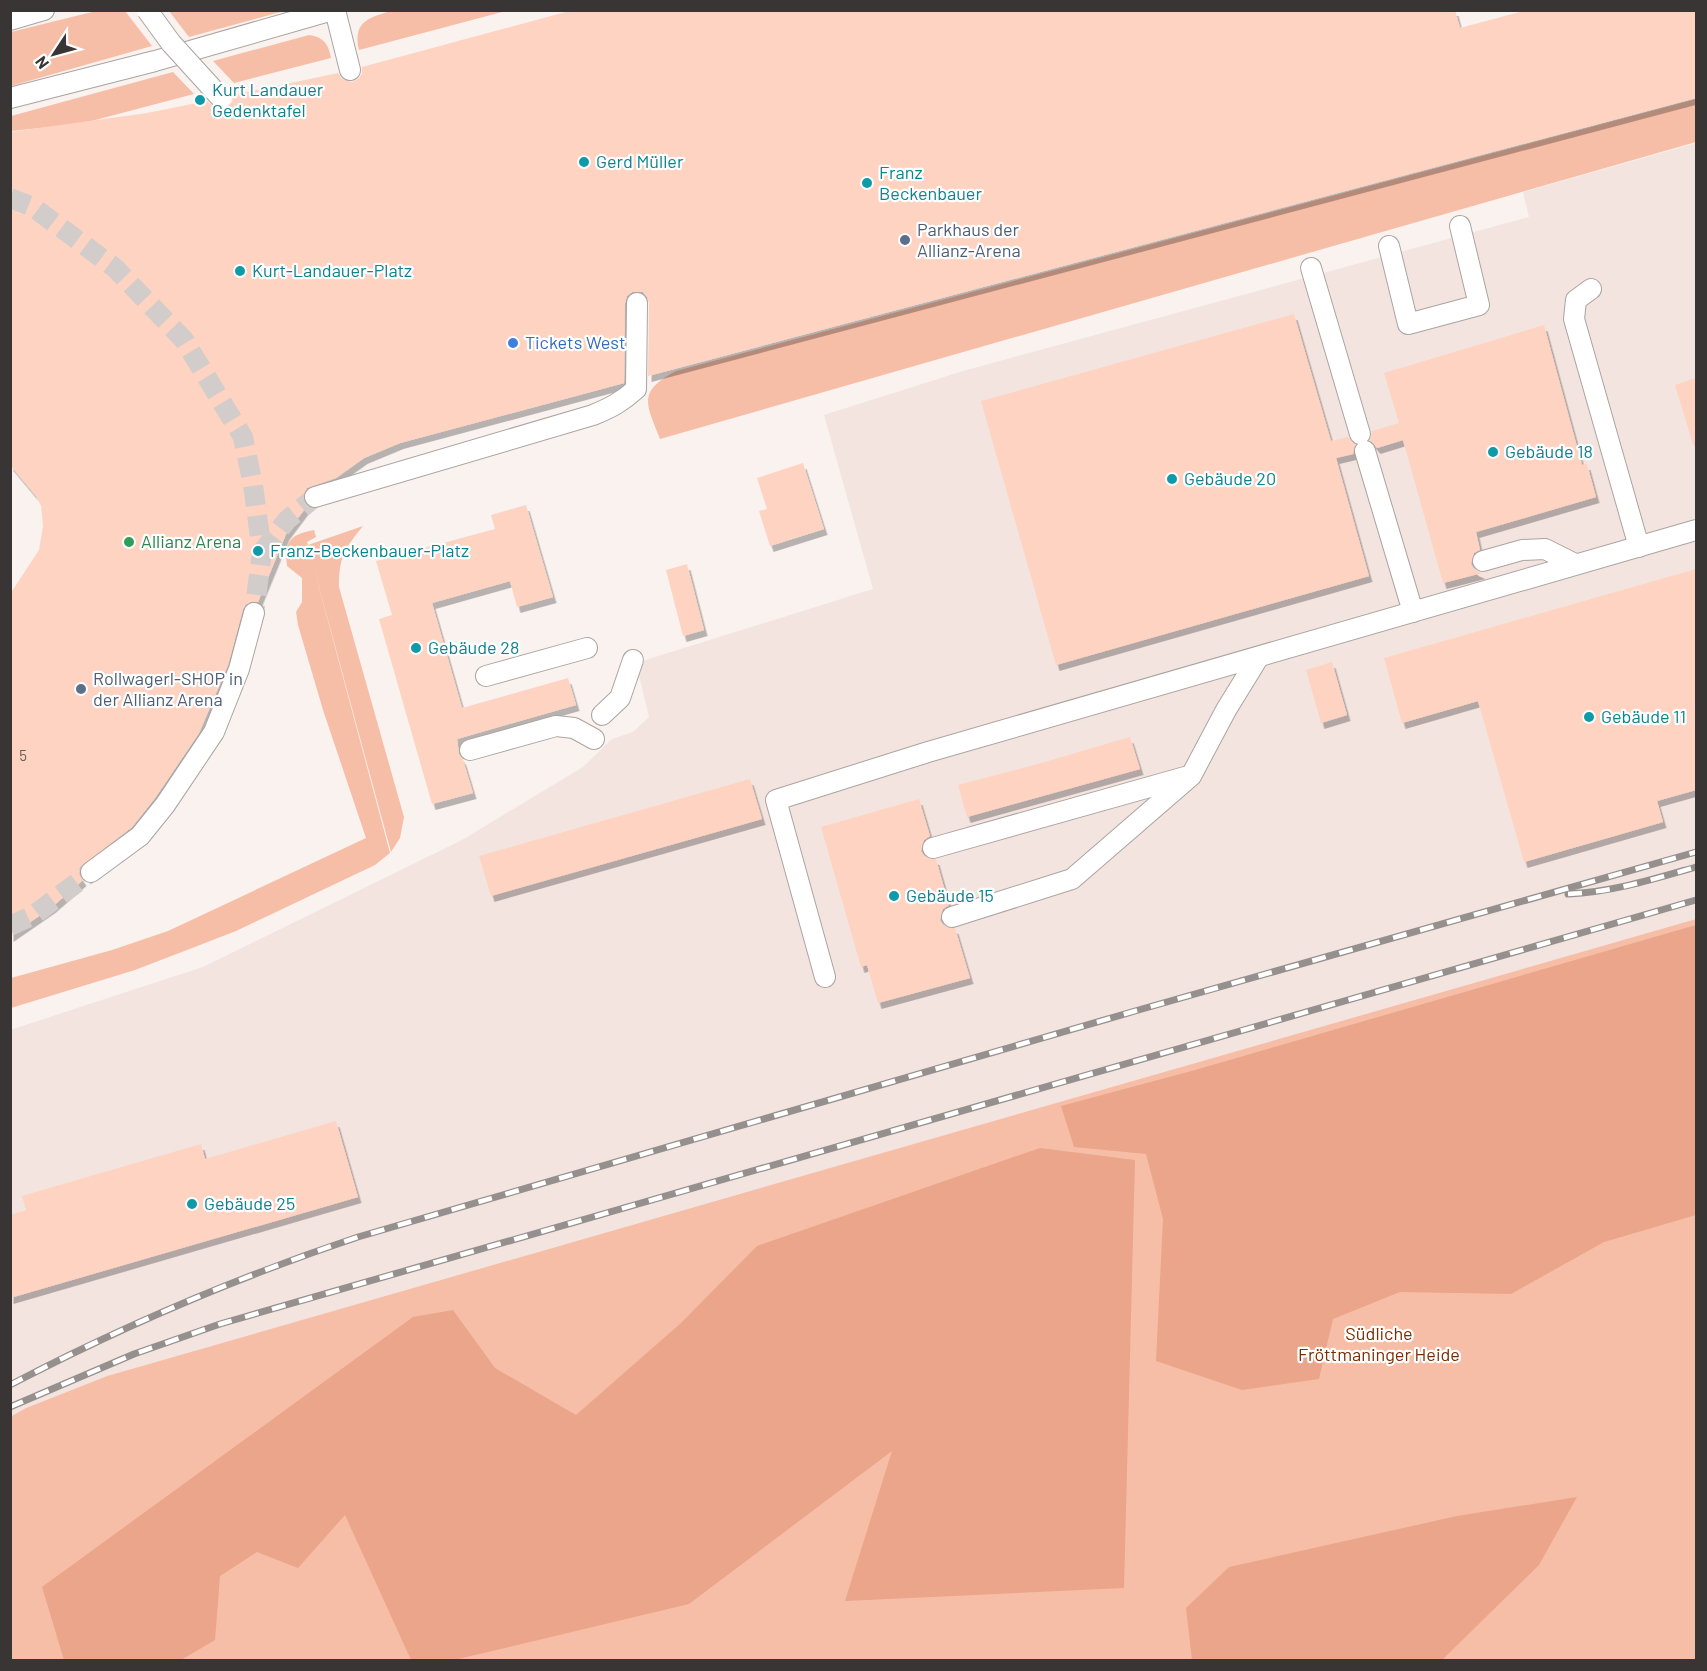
<svg xmlns="http://www.w3.org/2000/svg" width="1707" height="1671" font-family="Barlow,sans-serif">
	<defs>
		<filter id="shadow"><feDropShadow dx="3.5" dy="6" stdDeviation="0" flood-color="#0004"/></filter>
	</defs>
	<rect width="100%" height="100%" fill="#f9f2ef"/>
	<path fill="#f3e4df" d="M1696 143V919L107 1376 26 1408 11 1417 10 1030 203 967 462 840 583 767 612 739 633 732 649 717 636 663 873 589 824 415 963 371 1529 217 1523 192Z"/>
	<g fill="#f6bea7">
		<path d="M395 10H506V11L359 50C352 20 371 17 395 10Z"/>
		<path d="M96 11H125L152 46 11 86V32Z"/>
		<path d="M169 11H284L189 37Z"/>
		<path d="M309 35C324 37 328 44 331 58L234 83 213 61Z"/>
		<path d="M173 72 194 94 80 124 11 131V116Z"/>
		<path d="M1696 99V142L660 439C646 403 637 392 676 371Z"/>
		<path d="M363 526C344 549 339 558 339 587L404 817 400 838 391 852 312 561 390 853 375 865 236 931 187 950 135 970 11 1008V978L112 950 168 931 366 838 323 710 298 625 296 612 302 602V578L287 566C284 541 291 534 314 530L316 537 307 542 308 545Z"/>
		<path d="M1696 919V1660H11L10 1417 26 1408 107 1376Z"/>
	</g>
	<g fill="#eaa58a">
		<path d="M1696 925V1215L1604 1242 1511 1294 1400 1292 1333 1319 1319 1379 1242 1390 1156 1361 1163 1219 1146 1154 1074 1147 1061 1106 1195 1070Z"/>
		<path d="M1040 1148 1135 1160 1124 1588 845 1601 892 1451 689 1604 454 1660H411L345 1515 298 1568 257 1552 220 1576 215 1640 181 1660H64L42 1587 413 1317 453 1310 495 1368 576 1415 681 1323 757 1246Z"/>
		<path d="M1577 1497 1539 1565 1442 1660H1192L1186 1608 1229 1567 1457 1516Z"/>
	</g>
	<g fill="#fed3c1" filter="url(#shadow)">
		<path d="M573 10H1455L1460 28 1527 10H1696V98L648 376 649 303 647 297 643 292H632L627 296 625 303 624 383 400 443 364 458 336 478 307 488 303 495 304 501 307 506 286 534 258 602H250L243 609 228 665 199 733 155 798 132 827 80 867 79 874 83 880 52 907 10 936V594L39 550 43 526 41 505 36 496 10 465V132L147 113 207 101 217 109 224 110 232 102 233 95 338 73 342 79 352 82 359 78 362 73V67Z"/>
		<path d="M1294 314 1331 441 1348 437 1355 445 1353 454 1336 458 1369 576 1056 665 981 401Z"/>
		<path d="M1544 325 1582 465 1587 464 1596 497 1476 532 1480 550 1474 553 1471 564 1475 570 1482 573 1443 583 1403 440 1377 448 1370 440 1372 431 1399 423 1384 373Z"/>
		<path d="M1696 378V444H1693L1675 385Z"/>
		<path d="M803 463 824 529 770 546 759 511 767 509 757 478Z"/>
		<path d="M526 505 553 597 517 607 510 581 432 603 462 708 568 678 576 705 457 739 459 754 463 760 473 793 432 804 379 619 392 615 376 561 495 529 491 515Z"/>
		<path d="M687 564 704 630 683 636 666 570Z"/>
		<path d="M1696 569V790L1657 801 1663 822 1524 862 1478 701 1402 723 1384 658Z"/>
		<path d="M1332 662 1347 715 1321 723 1306 670Z"/>
		<path d="M1130 737 1140 769 967 817 958 785 1038 764Z"/>
		<path d="M750 779 762 819 491 896 479 856Z"/>
		<path d="M919 799 930 836 924 840 921 851 925 857 936 859 949 905 943 909 940 920 944 926 955 928 970 978 878 1003 867 965 861 967 821 827Z"/>
		<path d="M336 1121 358 1197 10 1298V1215L26 1210 22 1196 201 1144 205 1159Z"/>
	</g>
	<g fill="none" stroke-linecap="round" stroke-linejoin="round">
		<g stroke="#d2ccca" stroke-width="20" stroke-dasharray="20 10" stroke-linecap="butt">
			<path d="M10 198 33 207 115 268 184 340 243 437 253 485 262 552 254 613"/>
			<path d="M262 552 287 520 315 497"/>
			<path d="M10 926 34 915 91 872"/>
		</g>
		<defs>
			<g id="minor">
				<path d="M335 10 350 70"/>
				<path d="M10 20 44 10"/>
				<path d="M10 98 155 61 333 10"/>
				<path d="M1389 246 1408 324 1479 305 1460 226"/>
				<path d="M1311 268 1360 434"/>
				<path d="M1591 289 1576 300 1574 319 1639 547"/>
				<path d="M1365 451 1413 612"/>
				<path d="M315 497 593 415C610 408 622 402 636 389L637 303"/>
				<path d="M1483 561 1522 550 1545 549 1575 564"/>
				<path d="M486 676 587 648"/>
				<path d="M602 715 620 698 633 660"/>
				<path d="M470 750 556 726 574 728 594 739"/>
				<path d="M933 848 1185 777"/>
				<path d="M91 872 140 836 165 805 214 732 239 669 254 613"/>
				<path d="M952 917 1072 879 1191 776 1226 710 1258 658"/>
				<path d="M825 977 776 800 928 752 1696 530"/>
			</g>
		</defs>
		<use href="#minor" stroke="#aba4a1" stroke-width="22"/>
		<use href="#minor" stroke="#fff" stroke-width="20"/>
		<defs>
			<g id="rail">
				<path d="M1568 894C1613 892 1654 879 1696 867"/>
				<path d="M10 1385C123 1326 238 1277 358 1237L1135 1011 1696 852"/>
				<path d="M10 1407 134 1354 220 1324 1696 900"/>
			</g>
		</defs>
		<use href="#rail" stroke="#95908e" stroke-width="7"/>
		<use href="#rail" stroke="#fff" stroke-width="4.5" stroke-dasharray="14" stroke-linecap="butt"/>
		<defs>
			<path id="minor-bridge" d="M147 10 171 43 221 98"/>
		</defs>
		<use href="#minor-bridge" stroke="#aba4a1" stroke-width="22" stroke-linecap="butt"/>
		<use href="#minor-bridge" stroke="#fff" stroke-width="20"/>
	</g>
	<g fill="#0f9aa8" stroke="#fff" stroke-width="2">
		<circle cx="200" cy="100" r="6"/>
		<circle cx="584" cy="162" r="6"/>
		<circle cx="867" cy="183" r="6"/>
		<circle cx="240" cy="271" r="6"/>
		<circle cx="1493" cy="452" r="6"/>
		<circle cx="1172" cy="479" r="6"/>
		<circle cx="258" cy="551" r="6"/>
		<circle cx="416" cy="648" r="6"/>
		<circle cx="1589" cy="717" r="6"/>
		<circle cx="894" cy="896" r="6"/>
		<circle cx="192" cy="1204" r="6"/>
	</g>
	<g fill="#5c6f8a" stroke="#fff" stroke-width="2">
		<circle cx="905" cy="240" r="6"/>
		<circle cx="81" cy="689" r="6"/>
	</g>
	<circle fill="#3f7fe0" stroke="#fff" stroke-width="2" cx="513" cy="343" r="6"/>
	<circle fill="#2e9e5b" stroke="#fff" stroke-width="2" cx="129" cy="542" r="6"/>
	<g text-anchor="middle" stroke-width="4.5" stroke-linejoin="round" paint-order="stroke">
		<g font-size="15" fill="#6a5c57">
			<text x="23" y="761">5</text>
		</g>
		<g font-size="18" fill="#0d838f" stroke="#fff" text-anchor="start">
			<text x="212" y="96">Kurt Landauer<tspan x="212" dy="21">Gedenktafel</tspan></text>
			<text x="596" y="168">Gerd Müller</text>
			<text x="879" y="179">Franz<tspan x="879" dy="21">Beckenbauer</tspan></text>
			<text x="252" y="277">Kurt-Landauer-Platz</text>
			<text x="1505" y="458">Gebäude 18</text>
			<text x="1184" y="485">Gebäude 20</text>
			<text x="270" y="557">Franz-Beckenbauer-Platz</text>
			<text x="428" y="654">Gebäude 28</text>
			<text x="1601" y="723">Gebäude 11</text>
			<text x="906" y="902">Gebäude 15</text>
			<text x="204" y="1210">Gebäude 25</text>
		</g>
		<g font-size="18" fill="#4e5e75" stroke="#fff" text-anchor="start">
			<text x="917" y="236">Parkhaus der<tspan x="917" dy="21">Allianz-Arena</tspan></text>
			<text x="93" y="685">Rollwagerl-SHOP in<tspan x="93" dy="21">der Allianz Arena</tspan></text>
		</g>
		<g font-size="18" fill="#366cbe" stroke="#fff" text-anchor="start">
			<text x="525" y="349">Tickets West</text>
		</g>
		<g font-size="18" fill="#27864d" stroke="#fff" text-anchor="start">
			<text x="141" y="548">Allianz Arena</text>
		</g>
		<g font-size="18" fill="#7c2c00" stroke="#fff">
			<text x="1379" y="1340">Südliche<tspan x="1379" dy="21">Fröttmaninger Heide</tspan></text>
		</g>
	</g>
	<rect width="1707" height="1671" fill="none" stroke="#383534" stroke-width="24"/>
	<g transform="translate(54 54) rotate(234)" stroke="#ffffff" stroke-width="4.5" paint-order="stroke">
	<path d="M0-4.5L10 22L0 15L-10 22Z" fill="#383534"/>
	<text y="-9" font-size="16" font-weight="bold" text-anchor="middle" fill="#383534">N</text>
	</g>
</svg>
